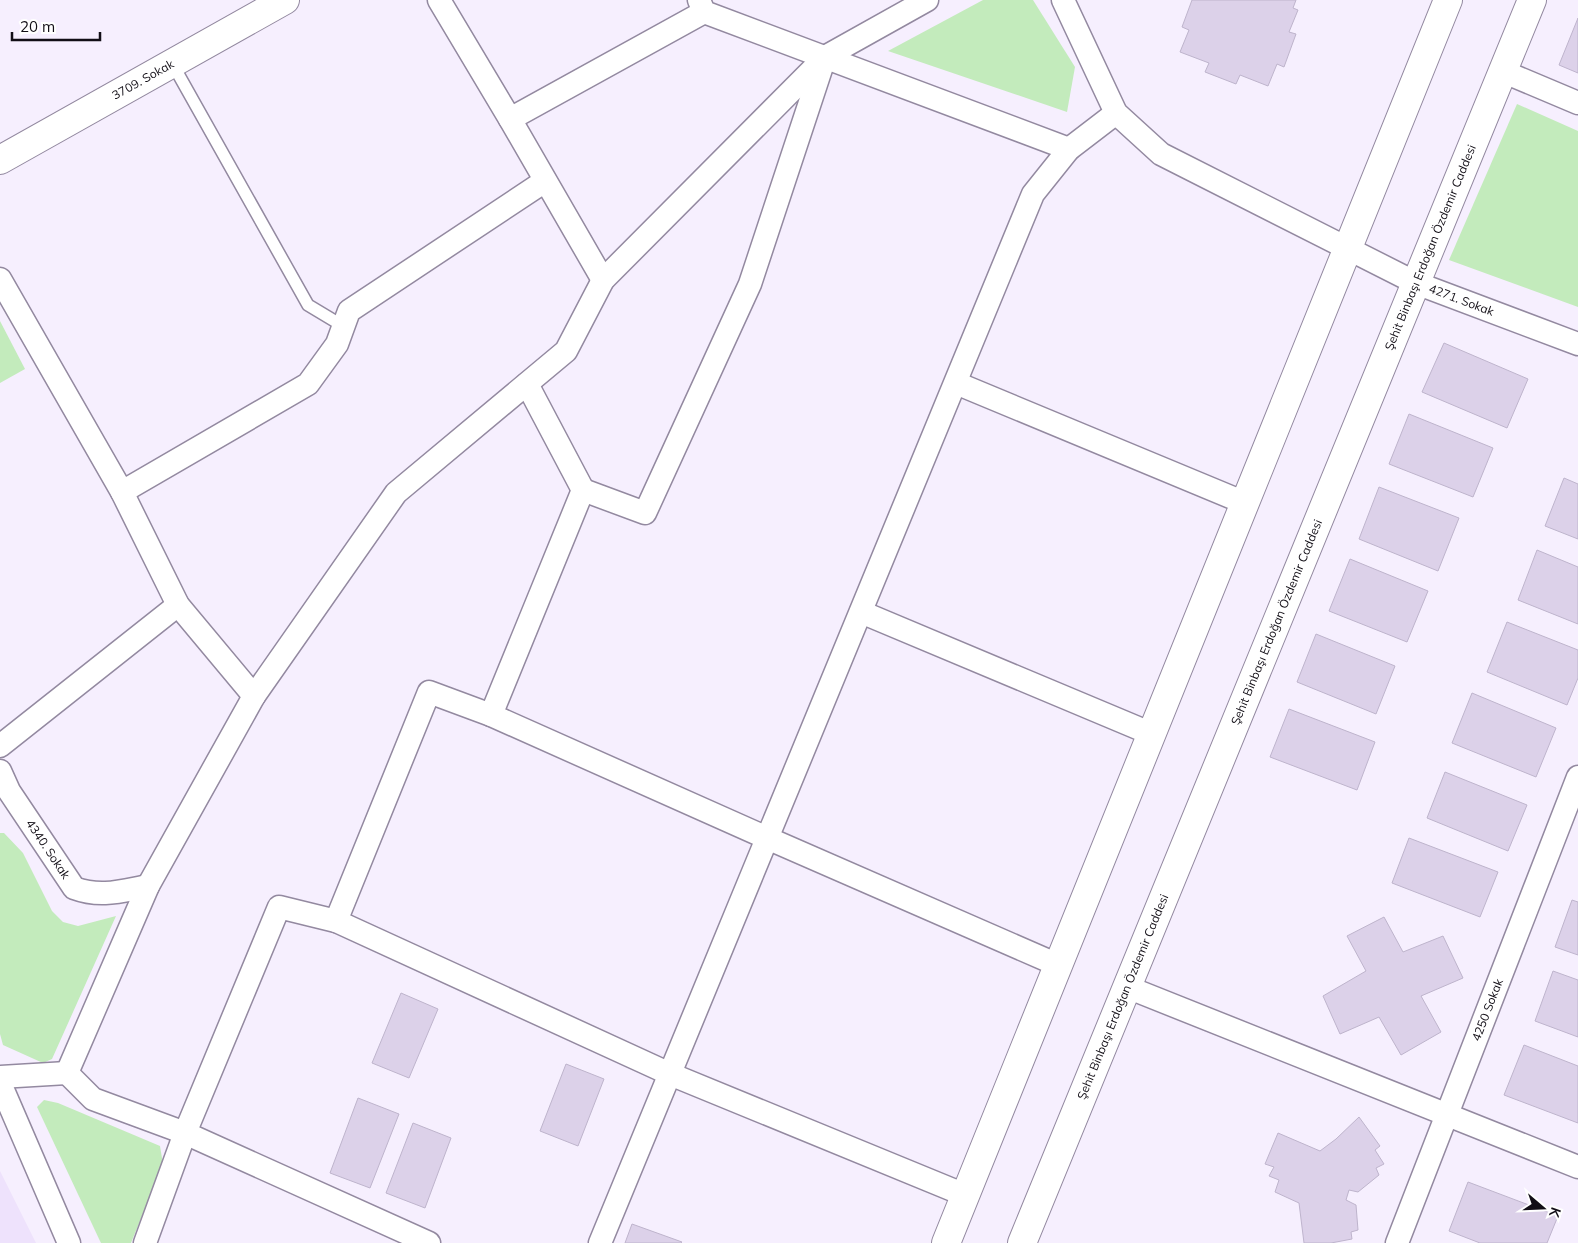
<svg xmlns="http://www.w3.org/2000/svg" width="1578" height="1243" font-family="Mulish,sans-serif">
	<rect width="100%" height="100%" fill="#f6effe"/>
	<path fill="#eee2fc" d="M0 1171 36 1243H0Z"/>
	<g fill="#c3ebbc">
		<path d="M983 0H1033L1075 67 1067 112 888 51Z"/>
		<path d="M1517 104 1578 131V307L1449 260Z"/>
		<path d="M0 321 25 369 0 383Z"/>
		<path d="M0 833H4L23 853 52 911 63 922 78 926 116 916 52 1059 43 1063 3 1045 0 1034Z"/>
		<path d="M44 1100 58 1103 160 1146 163 1164 131 1243H101L100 1241 37 1107Z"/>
	</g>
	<g fill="#dcd1e9" stroke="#beb4cc">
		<path d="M1192 0H1296L1293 8 1298 10 1289 32 1296 34 1284 67 1277 64 1268 86 1240 75 1236 84 1205 72 1209 63 1180 52 1189 30 1182 27Z"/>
		<path d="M1578 18V73L1559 65Z"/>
		<path d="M1444 343 1528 379 1507 428 1422 392Z"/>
		<path d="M1409 414 1493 448 1473 497 1389 464Z"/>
		<path d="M1564 478 1578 484V539L1545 526Z"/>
		<path d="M1379 487 1459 518 1438 571 1359 539Z"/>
		<path d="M1537 550 1578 567V624L1518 600Z"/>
		<path d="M1350 559 1428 591 1407 642 1329 611Z"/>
		<path d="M1507 622 1578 650V678L1567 705 1487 672Z"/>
		<path d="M1316 634 1395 666 1376 714 1297 682Z"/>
		<path d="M1472 693 1556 728 1536 777 1452 743Z"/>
		<path d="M1289 709 1375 742 1357 790 1270 757Z"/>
		<path d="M1445 772 1527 805 1508 851 1427 818Z"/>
		<path d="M1409 838 1498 872 1480 917 1392 883Z"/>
		<path d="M1572 900 1578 902V955L1555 947Z"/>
		<path d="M1384 917 1403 952 1443 936 1463 978 1421 996 1441 1032 1401 1055 1379 1017 1340 1034 1323 996 1366 971 1347 936Z"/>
		<path d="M1553 971 1578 980V1037L1535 1021Z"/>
		<path d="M401 993 438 1009 409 1078 372 1063Z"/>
		<path d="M1524 1045 1578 1066V1123L1504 1095Z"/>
		<path d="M566 1064 604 1079 578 1146 540 1131Z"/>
		<path d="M358 1098 399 1114 370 1188 330 1173Z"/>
		<path d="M1359 1117 1380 1146 1375 1150 1384 1164 1376 1168 1379 1175 1358 1192 1349 1190 1346 1200 1356 1205 1358 1230 1351 1232 1352 1239 1331 1243H1304L1299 1203 1275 1192 1279 1180 1269 1176 1274 1167 1265 1164 1278 1133 1320 1151 1336 1139Z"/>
		<path d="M413 1123 451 1138 425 1208 386 1193Z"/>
		<path d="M1468 1182 1558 1216 1547 1243H1480L1449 1231Z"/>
		<path d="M632 1224 682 1242 681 1243H625Z"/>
	</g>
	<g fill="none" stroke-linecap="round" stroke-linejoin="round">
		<defs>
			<path id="lane" d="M172 63 308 305 343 326"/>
			<g id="street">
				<path d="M439 0 510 119 603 280"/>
				<path d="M699 0 704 12 1069 149"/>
				<path id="s1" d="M1063 0 1116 113 1161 154 1416 283 1578 344"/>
				<path d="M1502 71 1578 103"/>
				<path d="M510 119 704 12"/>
				<path d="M0 279 122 492 178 605 254 696"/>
				<path d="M956 383 1245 503"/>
				<path d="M527 384 583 490"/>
				<path d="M122 492 308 384 337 344 349 311 545 181"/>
				<path d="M861 612 1152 734"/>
				<path d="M491 715 767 838 1058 965"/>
				<path d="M0 746 178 605"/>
				<path id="s2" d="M0 771 9 791 74 888C101 898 121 891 148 886"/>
				<path d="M336 921 670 1074 965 1195"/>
				<path d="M1127 987 1578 1167"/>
				<path d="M0 1077 67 1073"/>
				<path d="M0 1083 69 1243"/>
				<path d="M145 1243 185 1133 93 1099 67 1073 148 886 254 696 396 493 566 351 603 280 825 57 927 0"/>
				<path d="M429 1243 185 1133 279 907 336 921 429 692 491 715 583 490 645 513 750 284 825 57"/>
				<path d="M600 1243 1033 194 1069 149 1116 113"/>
				<path id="s3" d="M1397 1243 1578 777"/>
			</g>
			<g id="secondary">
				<path id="s4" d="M0 160 285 0"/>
				<path d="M946 1243 1448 0"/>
				<path id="s5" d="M1022 1243 1532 0"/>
			</g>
		</defs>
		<use href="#lane" stroke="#9389a0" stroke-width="14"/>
		<use href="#street" stroke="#9389a0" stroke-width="25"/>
		<use href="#secondary" stroke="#9389a0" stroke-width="30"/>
		<use href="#lane" stroke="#fff" stroke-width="11"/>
		<use href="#street" stroke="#fff" stroke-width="22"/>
		<use href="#secondary" stroke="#fff" stroke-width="28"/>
	</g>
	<g text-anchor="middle" stroke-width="4" stroke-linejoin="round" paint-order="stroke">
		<g font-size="12" fill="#120e16" stroke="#fff">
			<text dy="4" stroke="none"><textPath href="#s4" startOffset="164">3709. Sokak</textPath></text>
			<text dy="4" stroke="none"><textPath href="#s5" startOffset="1076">Şehit Binbaşı Erdoğan Özdemir Caddesi</textPath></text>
			<text dy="4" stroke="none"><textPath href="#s1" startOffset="520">4271. Sokak</textPath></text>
			<text dy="4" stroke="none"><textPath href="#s5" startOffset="671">Şehit Binbaşı Erdoğan Özdemir Caddesi</textPath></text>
			<text dy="4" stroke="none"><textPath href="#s2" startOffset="92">4340. Sokak</textPath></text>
			<text dy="4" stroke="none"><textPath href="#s5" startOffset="266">Şehit Binbaşı Erdoğan Özdemir Caddesi</textPath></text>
			<text dy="4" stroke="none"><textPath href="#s3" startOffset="250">4250 Sokak</textPath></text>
		</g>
	</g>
	<g transform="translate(1543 1208) rotate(109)" stroke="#ffffff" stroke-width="4" paint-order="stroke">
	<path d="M0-4L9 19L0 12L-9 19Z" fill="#120e16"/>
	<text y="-8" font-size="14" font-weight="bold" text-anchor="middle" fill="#120e16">K</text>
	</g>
	<path d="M12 32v8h88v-8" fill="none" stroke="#120e16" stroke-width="2.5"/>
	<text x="20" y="32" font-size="15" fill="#120e16" stroke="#ffffff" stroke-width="4" paint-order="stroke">20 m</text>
</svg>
